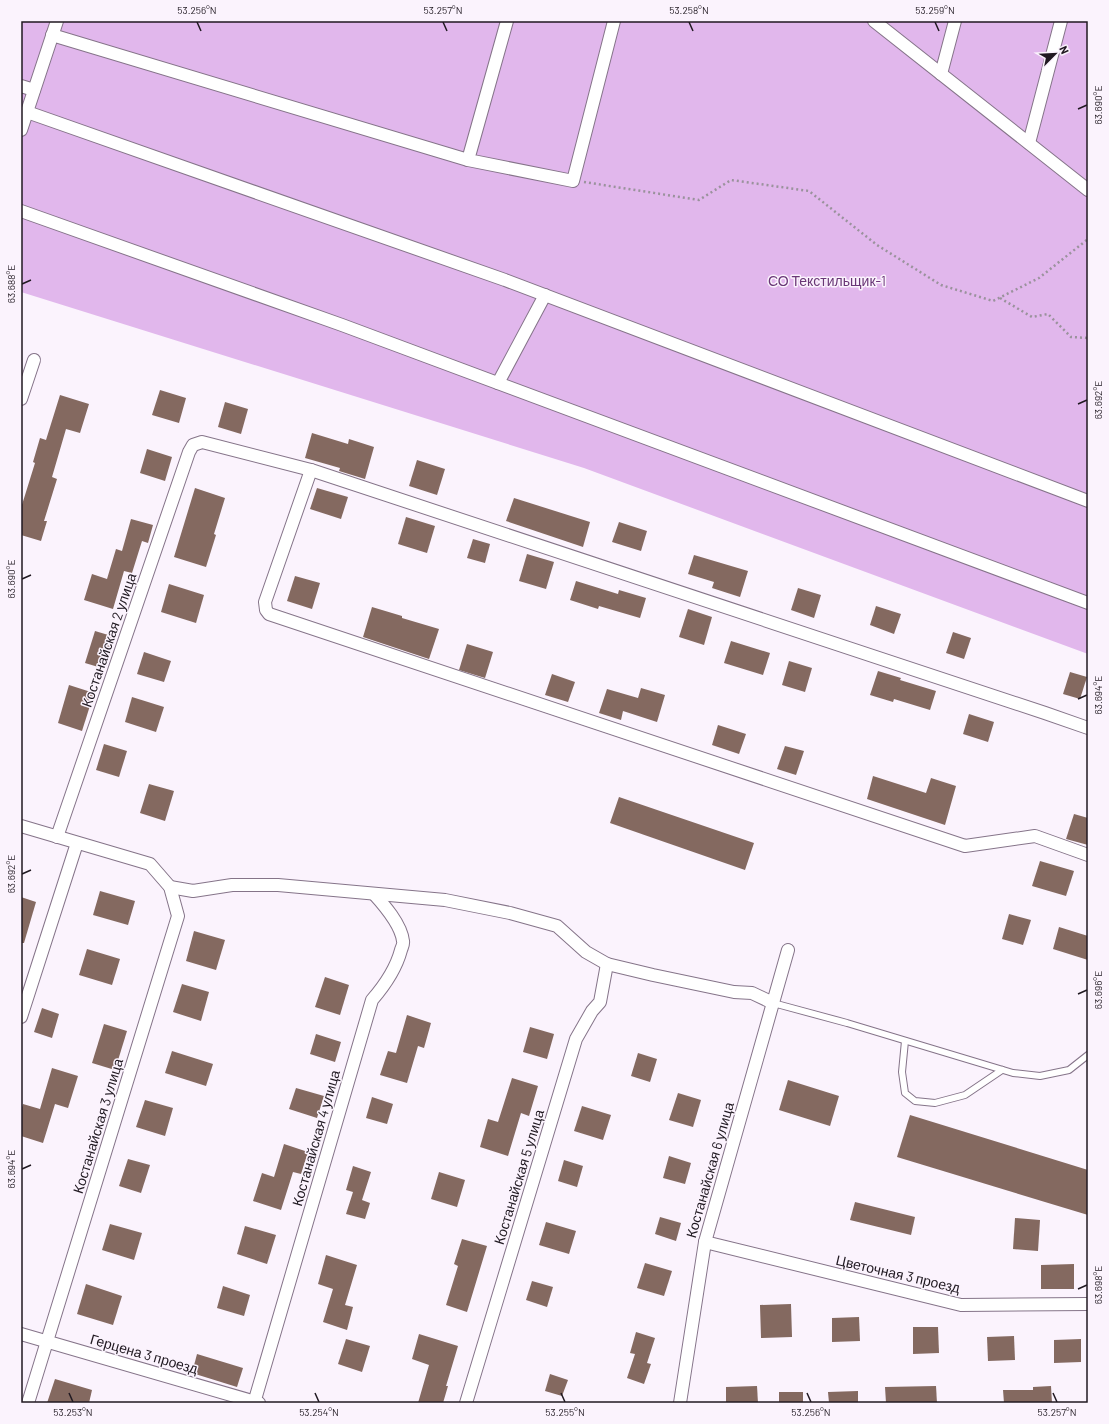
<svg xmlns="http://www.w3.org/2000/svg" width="1109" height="1424" font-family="Barlow,sans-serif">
	<rect width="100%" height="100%" fill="#fbf3fd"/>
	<path fill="#e1b7ec" d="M21 21H1088V654L584 468 21 292Z"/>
	<g fill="#846960">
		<path d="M160 390 186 398 179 423 152 415Z"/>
		<path d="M60 395 89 404 80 433 66 429 52 477 57 479 44 521H47L41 541 21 535V508L35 463 33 462 40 438 46 440Z"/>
		<path d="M225 402 248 409 241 434 218 427Z"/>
		<path d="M312 433 348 444 349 439 374 447 365 479 339 471 340 468 305 458Z"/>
		<path d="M147 449 172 457 165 481 140 473Z"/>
		<path d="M417 460 445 469 437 495 409 486Z"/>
		<path d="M195 488 225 498 214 534 216 535 206 567 174 557Z"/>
		<path d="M317 488 348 497 341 519 310 509Z"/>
		<path d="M514 498 590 522 583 547 506 521Z"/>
		<path d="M406 517 435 526 427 553 398 544Z"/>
		<path d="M131 519 153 525 148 543 142 541 132 573 124 571 113 609 84 600 92 574 107 579 116 549 122 551Z"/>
		<path d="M619 522 647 531 641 551 612 542Z"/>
		<path d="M473 539 490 544 485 563 467 558Z"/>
		<path d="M527 554 554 562 546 589 519 581Z"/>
		<path d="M694 555 748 571 740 597 712 588 714 582 688 574Z"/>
		<path d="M295 576 320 583 312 609 287 601Z"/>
		<path d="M576 581 618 594 619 590 646 598 640 618 599 606 598 609 570 600Z"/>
		<path d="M169 584 204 595 196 623 161 612Z"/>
		<path d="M798 588 821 595 814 618 791 610Z"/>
		<path d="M876 606 901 614 894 634 870 625Z"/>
		<path d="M372 607 402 616V618L439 629 429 659 363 637Z"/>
		<path d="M688 609 712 617 704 645 679 637Z"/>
		<path d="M95 631 115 637 105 669 85 663Z"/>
		<path d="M953 632 971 638 964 659 946 653Z"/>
		<path d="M731 641 770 653 763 675 724 663Z"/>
		<path d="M467 644 493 652 485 678 459 670Z"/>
		<path d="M144 652 171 661 164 682 137 674Z"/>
		<path d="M789 661 812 668 805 692 782 685Z"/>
		<path d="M878 671 901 678 900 680 936 691 930 710 894 699 893 702 870 695Z"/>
		<path d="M1070 672 1087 677 1080 699 1063 694Z"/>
		<path d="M552 674 575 682 568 702 545 695Z"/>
		<path d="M69 685 94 693 82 731 58 723Z"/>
		<path d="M641 688 665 695 657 722 623 711 621 720 599 713 607 689 638 698Z"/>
		<path d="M132 697 164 707 156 732 125 722Z"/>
		<path d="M969 714 994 722 988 742 963 734Z"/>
		<path d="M718 725 746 734 739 754 712 745Z"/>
		<path d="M104 744 127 751 119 777 96 770Z"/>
		<path d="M785 746 804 751 796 775 777 769Z"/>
		<path d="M873 776 926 793 931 778 956 786 945 825 867 799Z"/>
		<path d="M149 784 174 791 165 821 140 813Z"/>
		<path d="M619 797 754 843 745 870 610 823Z"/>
		<path d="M1074 814 1088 818V845L1066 839Z"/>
		<path d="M1040 861 1074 871 1066 896 1032 886Z"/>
		<path d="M100 891 135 901 128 925 93 915Z"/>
		<path d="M21 897 36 902 24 943H21Z"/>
		<path d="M1009 914 1031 920 1023 945 1002 939Z"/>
		<path d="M1059 927 1088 936V960L1053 949Z"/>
		<path d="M194 931 225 940 216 970 186 961Z"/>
		<path d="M87 949 120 959 112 985 79 975Z"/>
		<path d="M325 977 349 985 340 1015 315 1007Z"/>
		<path d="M182 984 209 992 201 1021 173 1012Z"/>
		<path d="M42 1008 59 1014 52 1038 34 1032Z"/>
		<path d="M407 1015 431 1023 424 1048 418 1046 407 1083 380 1075 388 1051 396 1053Z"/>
		<path d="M104 1024 127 1031 115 1070 92 1063Z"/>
		<path d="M530 1027 554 1034 547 1059 523 1052Z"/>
		<path d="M316 1034 341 1042 335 1062 310 1054Z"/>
		<path d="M172 1051 213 1064 206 1086 165 1073Z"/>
		<path d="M638 1053 657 1059 650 1082 631 1076Z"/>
		<path d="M52 1068 78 1076 68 1108 55 1104 43 1143 21 1136V1111L23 1104 40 1109Z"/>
		<path d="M512 1078 538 1086 529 1116 521 1113 508 1156 480 1147 488 1119 498 1122Z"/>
		<path d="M788 1080 839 1096 830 1126 779 1110Z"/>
		<path d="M296 1088 324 1096 317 1118 289 1109Z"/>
		<path d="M678 1093 701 1100 693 1127 669 1120Z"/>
		<path d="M372 1097 393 1104 387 1124 366 1118Z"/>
		<path d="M145 1100 173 1108 165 1136 136 1127Z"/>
		<path d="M582 1106 611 1115 603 1140 574 1131Z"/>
		<path d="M910 1115 1088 1170V1215L897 1157Z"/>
		<path d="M284 1144 308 1152 301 1174 293 1172 281 1210 253 1201 262 1173 274 1177Z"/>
		<path d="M669 1156 691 1163 685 1184 663 1178Z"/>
		<path d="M128 1159 150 1165 141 1193 119 1186Z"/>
		<path d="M564 1160 583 1166 577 1187 558 1181Z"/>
		<path d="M353 1166 371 1172 362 1200 370 1203 365 1219 346 1214 353 1192 346 1190Z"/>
		<path d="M439 1172 465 1180 457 1207 431 1199Z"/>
		<path d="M855 1202 915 1217 911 1235 850 1220Z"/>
		<path d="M660 1217 681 1223 676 1241 655 1234Z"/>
		<path d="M1015 1218 1040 1220 1038 1251 1013 1249Z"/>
		<path d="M546 1222 576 1231 569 1254 539 1245Z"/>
		<path d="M110 1224 142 1233 134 1260 102 1250Z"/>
		<path d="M245 1226 276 1235 267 1264 237 1254Z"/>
		<path d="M462 1239 487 1246 467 1312 446 1305 458 1266 454 1264Z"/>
		<path d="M326 1255 357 1265 345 1305 353 1307 347 1330 323 1322 333 1289 318 1284Z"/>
		<path d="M645 1263 672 1271 664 1296 637 1288Z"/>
		<path d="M1074 1264V1289H1041V1265Z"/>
		<path d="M532 1281 553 1287 547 1307 526 1300Z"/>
		<path d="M86 1284 122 1296 113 1325 77 1314Z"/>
		<path d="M223 1286 250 1295 244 1316 217 1308Z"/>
		<path d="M791 1304 792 1337 761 1338 760 1305Z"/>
		<path d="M859 1317 860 1341 832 1342V1318Z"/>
		<path d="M913 1327H938L939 1353 913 1354Z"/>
		<path d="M636 1332 655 1338 647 1363 651 1364 644 1384 627 1378 635 1354 630 1353Z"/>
		<path d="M419 1334 458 1346 446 1386H448L443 1403H418L429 1365 412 1359Z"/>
		<path d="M1014 1336 1015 1360 988 1361 987 1337Z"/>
		<path d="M346 1339 370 1346 362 1372 338 1364Z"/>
		<path d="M1081 1339V1362L1054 1363V1340Z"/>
		<path d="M197 1354 243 1368 237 1387 192 1373Z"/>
		<path d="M550 1374 568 1380 562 1396 545 1391Z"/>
		<path d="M55 1379 92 1390 89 1403H47Z"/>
		<path d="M757 1386 758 1403H726V1387Z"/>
		<path d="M936 1386 937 1403H886L885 1387Z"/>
		<path d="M1051 1386 1052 1403H1004L1003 1390H1033V1387Z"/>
		<path d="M858 1391V1403H829L828 1392Z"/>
		<rect x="779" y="1392" width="24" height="11"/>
	</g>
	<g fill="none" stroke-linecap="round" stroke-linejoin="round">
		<defs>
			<g id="service">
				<path d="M773 1003 847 1023 1013 1073 1040 1076 1069 1070 1088 1055"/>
				<path d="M905 1041 902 1072 905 1093 915 1101 935 1103 965 1095 1002 1070"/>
			</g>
			<g id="minor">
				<path d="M507 21 468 160 573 181 614 21"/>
				<path d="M874 21 1088 190"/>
				<path d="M52 35 468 160"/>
				<path d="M941 74 955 21"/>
				<path d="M21 86 34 90"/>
				<path d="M27 112 505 280 1088 501"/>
				<path d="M21 130 57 21"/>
				<path d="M1029 143 1061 21"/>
				<path d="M21 211 342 325 1088 603"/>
				<path d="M498 383 545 295"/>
				<path d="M21 399 34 360"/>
				<path d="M311 470 265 602 266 610 269 614 965 846 1035 836 1088 855"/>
				<path d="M21 826 150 864 170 887 178 916 28 1403"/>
				<path d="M57 837 189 452 193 445 202 442 311 470 1045 713 1088 728"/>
				<path d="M170 887 193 891 232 885H278L445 900 510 913 557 926 586 952 607 964 653 975 734 992 752 993 773 1003"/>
				<path d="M21 1017 77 843"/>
				<path d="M705 1242 961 1305 1088 1304"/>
				<path d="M21 1334 259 1403"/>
				<path d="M254 1403 372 1000C385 985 396 969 401 950 402 947 404 943 403 941 401 924 384 905 374 894"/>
				<path d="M466 1403 576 1039 592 1011 600 1002 607 964"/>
				<path d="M680 1403 705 1242 788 950"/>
			</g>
		</defs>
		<use href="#service" stroke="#857489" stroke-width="8"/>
		<use href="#minor" stroke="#857489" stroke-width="14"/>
		<g stroke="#9a929c" stroke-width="2.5" stroke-dasharray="2 3" stroke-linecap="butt">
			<path d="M584 182 699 200 731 180 809 191 877 245 941 285 993 301 1039 278 1088 239"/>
			<path d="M1000 298 1032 317 1048 314 1071 337 1088 338"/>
		</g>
		<use href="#service" stroke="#fff" stroke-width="6"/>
		<use href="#minor" stroke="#fff" stroke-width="12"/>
	</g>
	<path fill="none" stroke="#201921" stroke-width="1.5" d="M197 22 201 31M443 22 447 31M689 22 693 31M935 22 939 31M1078 109 1087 105M22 284 31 280M1078 404 1087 400M22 579 31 575M1078 699 1087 695M22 874 31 870M1078 994 1087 990M22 1169 31 1165M1078 1289 1087 1285M69 1393 73 1402M315 1393 319 1402M561 1393 565 1402M807 1393 811 1402M1053 1393 1057 1402"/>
	<g text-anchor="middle" stroke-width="3" stroke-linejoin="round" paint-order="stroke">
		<g font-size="14" fill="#693676" stroke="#fbf3fd">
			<text x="827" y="286">СО Текстильщик-1</text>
		</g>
		<g font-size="14" fill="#201921" stroke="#fbf3fd">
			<text transform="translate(109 640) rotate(-71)" y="5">Костанайская 2 улица</text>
			<text transform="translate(98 1126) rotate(-73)" y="5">Костанайская 3 улица</text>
			<text transform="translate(316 1138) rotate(-74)" y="5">Костанайская 4 улица</text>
			<text transform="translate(710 1170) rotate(-74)" y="5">Костанайская 6 улица</text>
			<text transform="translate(519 1177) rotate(-73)" y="5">Костанайская 5 улица</text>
			<text transform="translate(898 1274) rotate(13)" y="5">Цветочная 3 проезд</text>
			<text transform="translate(144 1354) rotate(16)" y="5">Герцена 3 проезд</text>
		</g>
	</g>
	<rect width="1109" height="1424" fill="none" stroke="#fbf3fd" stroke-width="44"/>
	<g transform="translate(1055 54) rotate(66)" stroke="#fbf3fd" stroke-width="3" paint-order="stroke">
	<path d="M0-3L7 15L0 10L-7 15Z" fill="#201921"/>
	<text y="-6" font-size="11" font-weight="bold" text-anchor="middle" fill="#201921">N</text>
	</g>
	<rect x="22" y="22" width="1065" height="1380" fill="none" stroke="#201921" stroke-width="1.5"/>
	<g font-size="10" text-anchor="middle" fill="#201921">
		<text x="197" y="14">53.256°N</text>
		<text x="443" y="14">53.257°N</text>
		<text x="689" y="14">53.258°N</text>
		<text x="935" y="14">53.259°N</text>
		<text transform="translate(1098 105) rotate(-90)" y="4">63.690°E</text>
		<text transform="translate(11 284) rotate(-90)" y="4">63.688°E</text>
		<text transform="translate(1098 400) rotate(-90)" y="4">63.692°E</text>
		<text transform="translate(11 579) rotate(-90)" y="4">63.690°E</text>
		<text transform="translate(1098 695) rotate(-90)" y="4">63.694°E</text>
		<text transform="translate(11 874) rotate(-90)" y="4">63.692°E</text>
		<text transform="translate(1098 990) rotate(-90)" y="4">63.696°E</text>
		<text transform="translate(11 1169) rotate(-90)" y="4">63.694°E</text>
		<text transform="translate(1098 1285) rotate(-90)" y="4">63.698°E</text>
		<text x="73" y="1416">53.253°N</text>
		<text x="319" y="1416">53.254°N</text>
		<text x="565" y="1416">53.255°N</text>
		<text x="811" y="1416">53.256°N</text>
		<text x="1057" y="1416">53.257°N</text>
	</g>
</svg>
